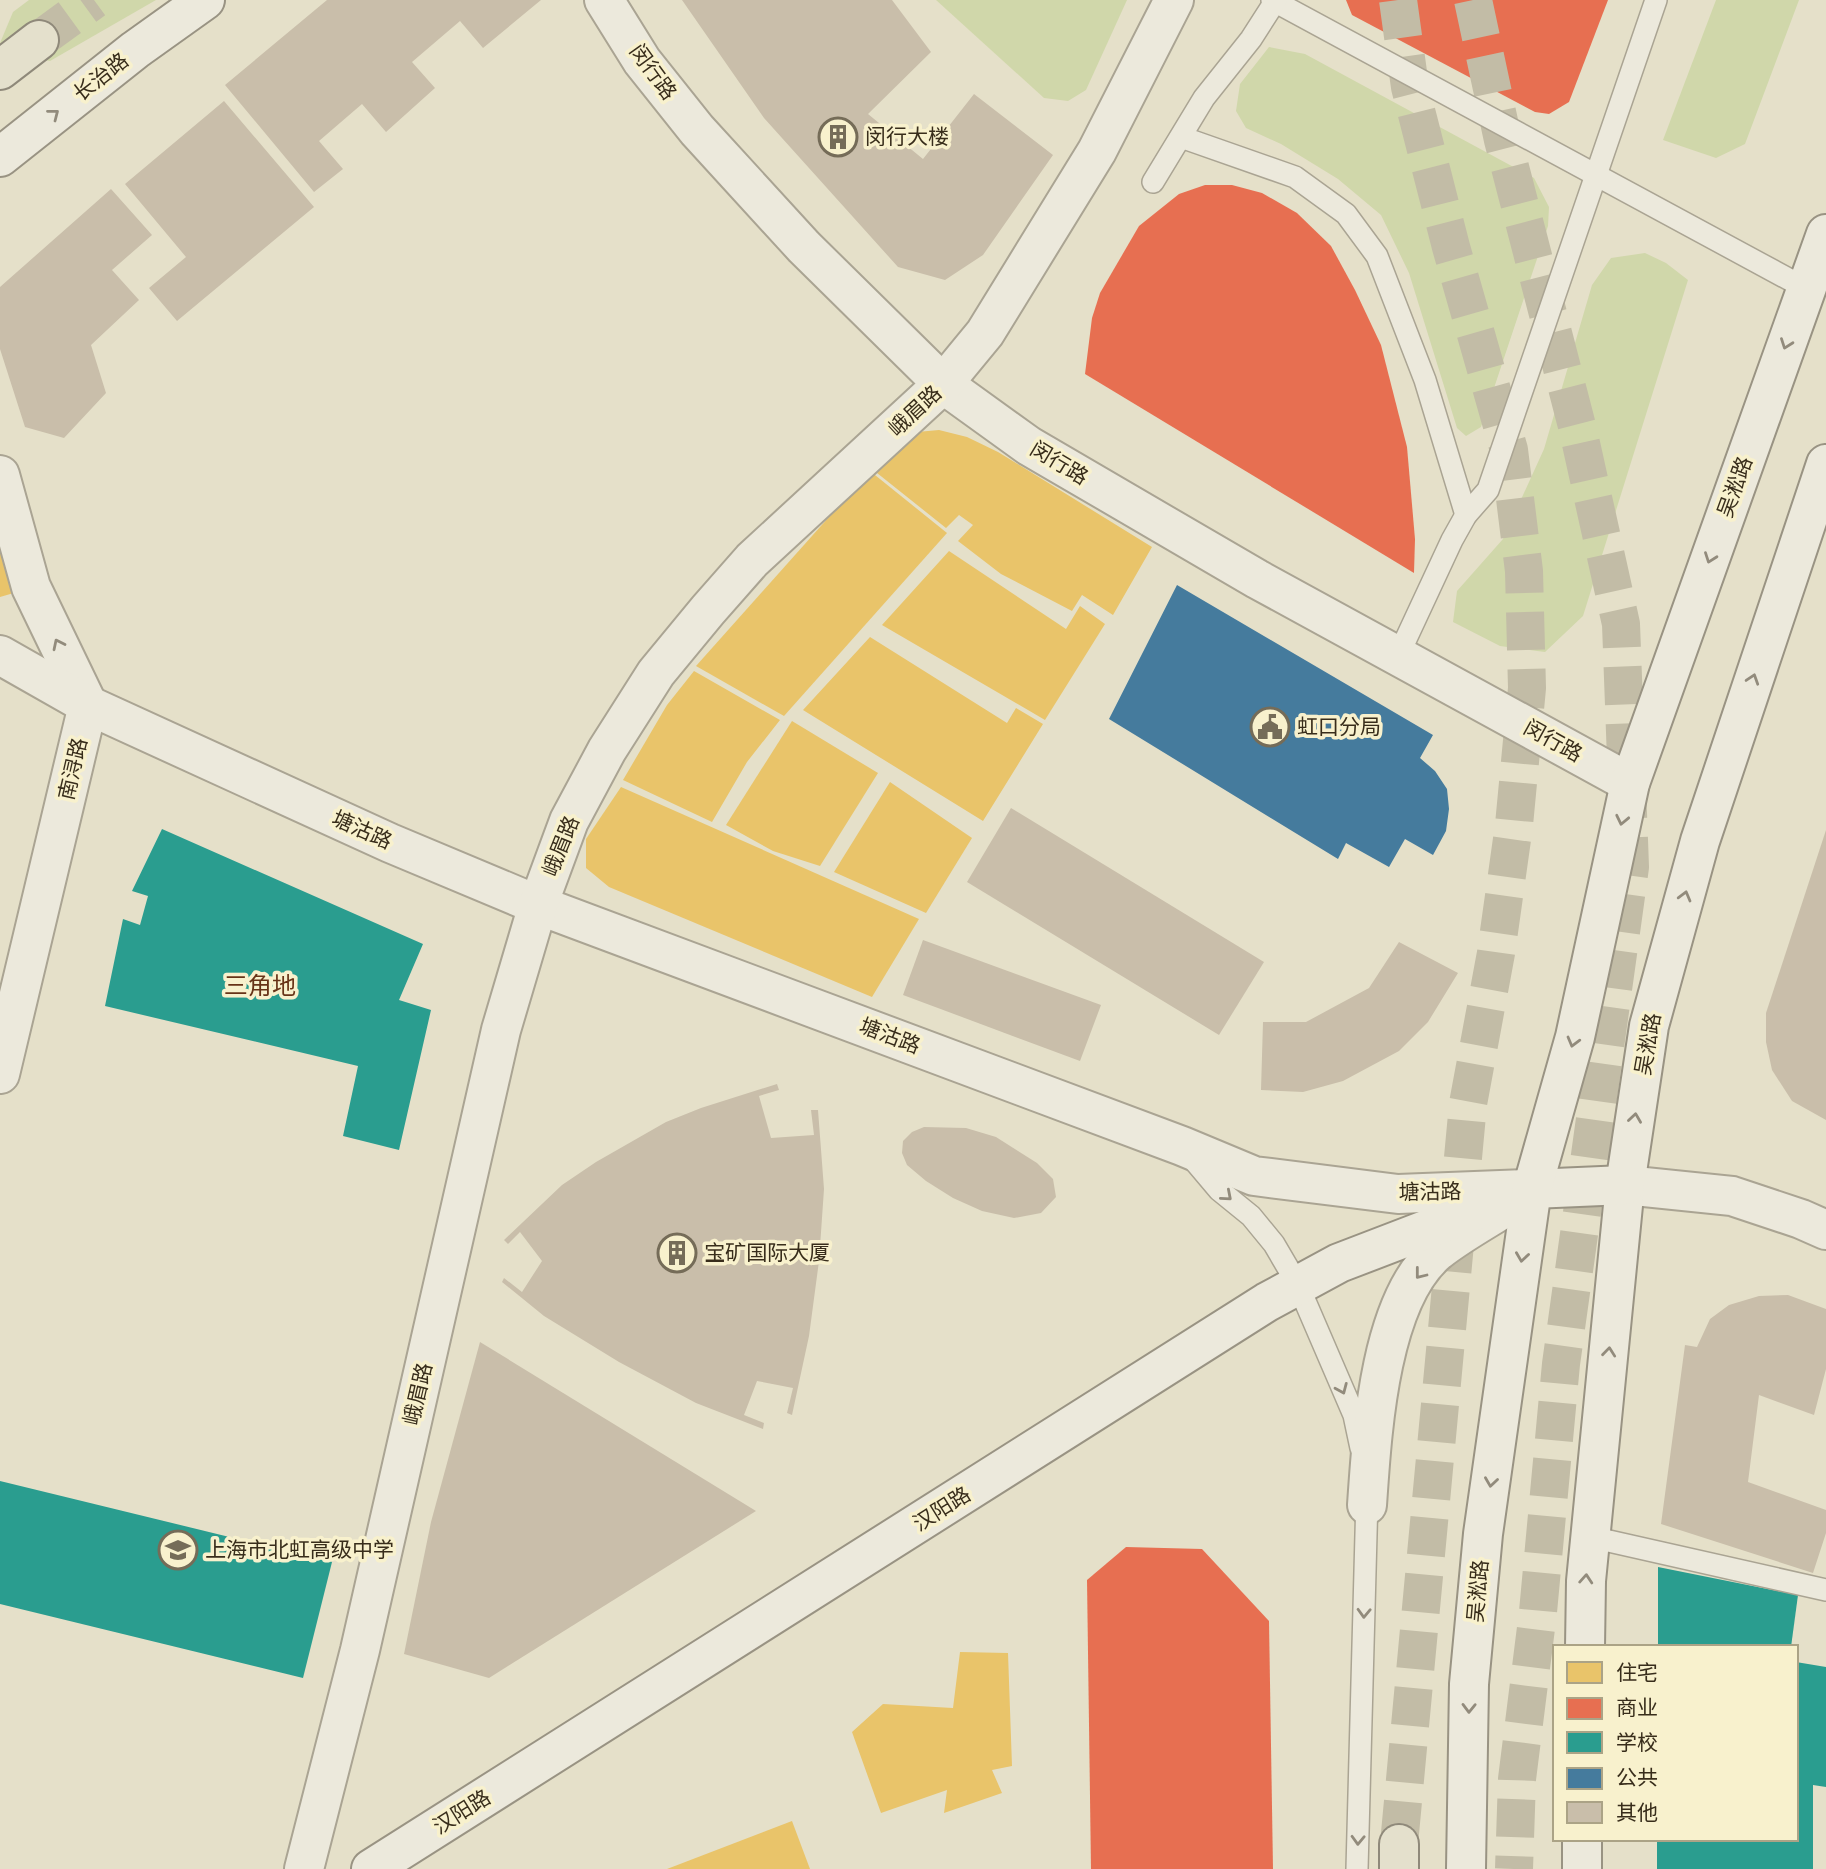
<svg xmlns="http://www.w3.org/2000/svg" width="1826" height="1869" font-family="'Times New Roman','Noto Sans SC',serif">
	<rect width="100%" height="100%" fill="#e5e0c9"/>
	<g fill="#d0d7aa">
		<path d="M29 0H156L50 61 0 51V43L13 12Z"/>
		<path d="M936 0H1127L1086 90 1068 101 1044 98Z"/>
		<path d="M1716 0H1799L1745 144 1716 158 1663 140Z"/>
		<path d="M1269 47 1305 54 1534 178 1549 207 1548 226 1481 427 1466 436 1457 428 1409 273 1381 215 1338 179 1281 144 1246 128 1236 111 1240 84Z"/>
		<path d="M1645 253 1666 263 1688 280 1583 616 1545 652 1500 646 1453 622 1457 591 1503 539 1544 449 1592 285 1611 258Z"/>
	</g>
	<g fill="#e9c46a">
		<path d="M939 430 967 437 998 452 1152 547 1113 615 1082 595 1072 611 1001 574 958 541 973 525 959 515 946 528 872 469 917 432Z"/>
		<path d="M870 471 947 533 784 716 696 666Z"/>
		<path d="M0 508 24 590 0 597Z"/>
		<path d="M949 551 1066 629 1080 606 1105 624 1045 720 882 625Z"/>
		<path d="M870 637 1007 723 1016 708 1043 724 983 821 803 710Z"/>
		<path d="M694 671 780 720 747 762 712 822 623 780 667 705Z"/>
		<path d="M792 721 878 773 820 866 773 851 726 825Z"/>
		<path d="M890 782 972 838 926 913 834 872Z"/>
		<path d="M621 787 919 919 872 997 609 887 586 868V839Z"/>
		<path d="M960 1652 1008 1653 1012 1766 992 1770 1002 1793 944 1813 947 1790 881 1813 852 1732 883 1704 953 1708Z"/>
		<path d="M792 1821 810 1869H667Z"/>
	</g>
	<g fill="#e76f51">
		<path d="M1346 0H1608L1569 102 1549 114 1535 112 1352 15Z"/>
		<path d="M1205 185H1232L1262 193 1297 213 1331 246 1355 290 1381 345 1407 447 1415 539 1414 573 1085 374 1092 318 1100 293 1139 226 1179 194Z"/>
		<path d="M1126 1547 1202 1549 1269 1621 1273 1869H1091L1087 1580Z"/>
	</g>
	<g fill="#2a9d8f">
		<path d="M162 829 423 944 399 1000 431 1010 399 1150 343 1136 358 1066 105 1006 123 919 140 925 148 896 132 891Z"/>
		<path d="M0 1481 332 1562 303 1678 0 1604Z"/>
		<path d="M1658 1567 1798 1595 1791 1647H1658Z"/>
		<path d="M1796 1662 1826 1667V1787L1813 1785V1869H1657V1839H1796Z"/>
	</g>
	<path fill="#457b9d" d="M1177 585 1433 735 1420 758 1435 771 1447 789 1449 809 1446 831 1433 855 1405 839 1389 867 1346 843 1338 859 1109 719Z"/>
	<g fill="#c9beaa">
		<path d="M327 0H541L483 48 460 21 412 62 435 88 386 132 362 104 319 141 343 169 314 192 225 85Z"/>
		<path d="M682 0H892L931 52 868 114 923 159 974 94 1053 155 983 255 945 280 898 267 764 118Z"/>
		<path d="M224 101 314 207 177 321 149 288 186 257 125 184Z"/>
		<path d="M111 189 152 235 112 270 139 300 91 345 106 393 64 438 25 427 0 349V287Z"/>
		<path d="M1011 808 1264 962 1219 1035 967 882Z"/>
		<path d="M1826 830V1120L1792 1101 1772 1070 1766 1042V1013Z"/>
		<path d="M923 940 1101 1005 1080 1061 903 995Z"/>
		<path d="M1399 942 1458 973 1428 1022 1399 1051 1343 1081 1303 1092 1261 1090 1263 1022H1306L1369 988Z"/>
		<path d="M777 1084 779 1090 759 1096 771 1138 814 1135 811 1110H818L824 1189 819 1261 809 1336 792 1415 787 1413 793 1388 757 1381 744 1415 764 1423 763 1429 696 1403 619 1362 544 1316 502 1282 504 1278 522 1292 542 1261 520 1232 508 1244 504 1240 562 1185 596 1162 666 1122 701 1108Z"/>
		<path d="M924 1127 966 1128 996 1137 1037 1163 1053 1179 1056 1197 1041 1213 1014 1218 982 1211 953 1198 926 1181 907 1165 902 1153 903 1141 912 1132Z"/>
		<path d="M1788 1295 1826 1309V1369L1814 1415 1759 1395 1748 1482 1826 1510V1533L1813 1573 1661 1524 1685 1345 1697 1347 1710 1319 1729 1305 1759 1296Z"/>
		<path d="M480 1342 756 1511 489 1678 404 1654 431 1522Z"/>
	</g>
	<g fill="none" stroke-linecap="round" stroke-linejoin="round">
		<g stroke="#c2bca6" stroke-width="38" stroke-dasharray="38 19" stroke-linecap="butt">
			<path d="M1398 0 1410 87 1451 247 1509 450 1524 571 1527 688 1514 825 1496 953 1468 1104 1399 1844"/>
			<path d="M1473 0 1503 140 1578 430 1621 624 1630 867 1561 1364 1538 1612 1517 1779 1514 1869"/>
			<path d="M39 40 94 0"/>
		</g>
		<defs>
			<g id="lane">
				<path d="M1272 0 1805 288"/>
				<path d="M1181 137 1295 177 1346 214 1377 256 1425 380 1466 515"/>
				<path d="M1153 182 1204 98 1251 39 1276 0"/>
				<path d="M1398 656 1452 540 1466 515 1488 490 1656 0"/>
				<path d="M1192 1158 1219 1190 1251 1216 1274 1244 1298 1285 1354 1415 1361 1448"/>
				<path d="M1591 1537 1826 1590"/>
				<path d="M1357 1869 1367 1497"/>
			</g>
			<g id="street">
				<path d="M604 0 642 61 697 130 804 247 943 384 1029 446 1257 579 1630 783"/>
				<path d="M0 475 31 587 88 705 0 1074"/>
				<path d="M0 655 88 705 390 843 538 905 1182 1146 1254 1176 1398 1194 1526 1189"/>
				<path d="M1625 1185 1732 1196 1801 1219 1826 1230"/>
				<path d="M1367 1505C1372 1433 1379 1300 1438 1251 1457 1236 1480 1223 1501 1210"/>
				<path d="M304 1869 360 1650 501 1030 538 905 569 821 607 750 656 673 708 610 752 560 943 384 985 333 1097 151 1174 0"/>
			</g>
			<g id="secondary">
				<path d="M0 157 135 50 205 0"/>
				<path d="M1585 1647 1586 1581 1625 1185 1649 1026 1700 841 1826 464"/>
				<path d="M371 1869 1267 1302 1339 1263 1532 1189 1625 1185"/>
				<path d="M1466 1869 1469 1684 1483 1534 1532 1189 1575 1037 1630 783 1826 234"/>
				<path d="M1582 1869V1839"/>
			</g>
			<g id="primary">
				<path d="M0 70 39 40"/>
				<path d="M1399 1844V1869"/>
			</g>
		</defs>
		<use href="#lane" stroke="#aaa493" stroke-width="24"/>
		<use href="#street" stroke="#aaa493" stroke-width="42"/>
		<use href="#secondary" stroke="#999383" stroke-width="42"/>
		<use href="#primary" stroke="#8f897a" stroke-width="42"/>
		<use href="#lane" stroke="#ece9dc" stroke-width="21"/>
		<use href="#street" stroke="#ece9dc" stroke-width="38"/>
		<use href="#secondary" stroke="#ece9dc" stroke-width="38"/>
		<use href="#primary" stroke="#e4e0cc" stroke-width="38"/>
	</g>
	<defs><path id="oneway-chevron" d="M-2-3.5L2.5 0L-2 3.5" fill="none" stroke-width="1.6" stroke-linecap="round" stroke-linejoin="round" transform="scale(1.75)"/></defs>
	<g stroke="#928b7c">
		<use href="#oneway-chevron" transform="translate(54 114) rotate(-38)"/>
		<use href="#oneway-chevron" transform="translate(1786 344) rotate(110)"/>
		<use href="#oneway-chevron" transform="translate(1710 558) rotate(110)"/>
		<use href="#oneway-chevron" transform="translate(58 644) rotate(-116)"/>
		<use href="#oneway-chevron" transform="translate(1753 679) rotate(-72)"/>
		<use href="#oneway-chevron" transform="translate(1622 820) rotate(102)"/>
		<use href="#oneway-chevron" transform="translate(1685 896) rotate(-75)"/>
		<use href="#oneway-chevron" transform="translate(1573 1042) rotate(105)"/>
		<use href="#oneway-chevron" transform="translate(1635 1118) rotate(-82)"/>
		<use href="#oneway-chevron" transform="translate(1227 1196) rotate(41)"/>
		<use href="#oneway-chevron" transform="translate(1522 1257) rotate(98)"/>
		<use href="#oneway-chevron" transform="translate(1420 1274) rotate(128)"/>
		<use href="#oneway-chevron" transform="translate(1609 1352) rotate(-84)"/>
		<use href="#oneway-chevron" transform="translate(1342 1389) rotate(67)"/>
		<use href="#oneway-chevron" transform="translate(1491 1482) rotate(98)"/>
		<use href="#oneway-chevron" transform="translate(1586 1579) rotate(-86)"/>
		<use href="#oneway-chevron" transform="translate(1364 1613) rotate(92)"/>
		<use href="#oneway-chevron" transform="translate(1469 1708) rotate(91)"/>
		<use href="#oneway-chevron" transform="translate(1358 1840) rotate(92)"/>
	</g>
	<defs>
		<symbol id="building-ring" viewBox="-11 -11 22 22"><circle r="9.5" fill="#f8f1cd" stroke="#756c58" stroke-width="1.5"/><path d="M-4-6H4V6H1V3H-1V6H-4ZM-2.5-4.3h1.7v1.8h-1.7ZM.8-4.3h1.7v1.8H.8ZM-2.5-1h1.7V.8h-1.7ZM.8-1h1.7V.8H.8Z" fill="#756c58"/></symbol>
		<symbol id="civic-ring" viewBox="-11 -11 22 22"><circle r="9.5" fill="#f8f1cd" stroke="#756c58" stroke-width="1.5"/><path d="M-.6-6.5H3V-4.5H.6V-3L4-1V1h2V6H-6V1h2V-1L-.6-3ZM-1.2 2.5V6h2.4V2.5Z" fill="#756c58"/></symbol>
		<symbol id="school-ring" viewBox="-11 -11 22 22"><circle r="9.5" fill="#f8f1cd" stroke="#756c58" stroke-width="1.5"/><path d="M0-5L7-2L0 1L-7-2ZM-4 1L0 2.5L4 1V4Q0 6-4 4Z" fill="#756c58"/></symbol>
	</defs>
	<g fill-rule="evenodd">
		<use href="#building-ring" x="816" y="115" width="44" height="44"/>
		<use href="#civic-ring" x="1248" y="705" width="44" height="44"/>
		<use href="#building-ring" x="655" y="1231" width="44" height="44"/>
		<use href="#school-ring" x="156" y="1528" width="44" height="44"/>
	</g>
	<g text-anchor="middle" stroke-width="7" stroke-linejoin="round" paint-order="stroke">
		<g font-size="21" fill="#382d1b" stroke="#f8f1cd">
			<text transform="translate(653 72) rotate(54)" y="7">闵行路</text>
			<text transform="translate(101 77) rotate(-38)" y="7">长治路</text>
			<text transform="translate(915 411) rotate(-43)" y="7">峨眉路</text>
			<text transform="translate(1059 463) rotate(31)" y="7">闵行路</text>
			<text transform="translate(1735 487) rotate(-70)" y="7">吴淞路</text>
			<text transform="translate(1553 741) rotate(29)" y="7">闵行路</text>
			<text transform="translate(73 769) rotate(-77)" y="7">南浔路</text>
			<text transform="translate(362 830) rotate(24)" y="7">塘沽路</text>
			<text transform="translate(561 846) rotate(-68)" y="7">峨眉路</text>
			<text transform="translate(890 1036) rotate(21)" y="7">塘沽路</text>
			<text transform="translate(1648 1044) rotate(-80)" y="7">吴淞路</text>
			<text transform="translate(1430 1192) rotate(-1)" y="7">塘沽路</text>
			<text transform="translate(418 1394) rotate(-77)" y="7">峨眉路</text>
			<text transform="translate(942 1509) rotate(-32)" y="7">汉阳路</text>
			<text transform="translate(1478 1591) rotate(-85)" y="7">吴淞路</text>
			<text transform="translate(462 1812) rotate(-32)" y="7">汉阳路</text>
		</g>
		<g font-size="21" fill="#382d1b" stroke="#f8f1cd" text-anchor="start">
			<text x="865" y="144">闵行大楼</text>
			<text x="1297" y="734">虹口分局</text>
			<text x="704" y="1260">宝矿国际大厦</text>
			<text x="205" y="1557">上海市北虹高级中学</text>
		</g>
		<g font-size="24" fill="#673317" stroke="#f8f1cd">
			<text x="260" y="994">三角地</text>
		</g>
	</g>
	<rect x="1553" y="1645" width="245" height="196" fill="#f8f1cd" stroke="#aba386" stroke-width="2"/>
	<rect x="1567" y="1662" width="35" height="21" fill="#e9c46a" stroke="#aba386" stroke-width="2"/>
	<text x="1616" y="1680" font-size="21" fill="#382d1b">住宅</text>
	<rect x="1567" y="1698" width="35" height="21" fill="#e76f51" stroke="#aba386" stroke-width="2"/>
	<text x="1616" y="1715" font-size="21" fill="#382d1b">商业</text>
	<rect x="1567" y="1732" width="35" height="21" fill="#2a9d8f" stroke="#aba386" stroke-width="2"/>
	<text x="1616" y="1750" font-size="21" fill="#382d1b">学校</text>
	<rect x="1567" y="1768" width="35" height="21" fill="#457b9d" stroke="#aba386" stroke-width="2"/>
	<text x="1616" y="1785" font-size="21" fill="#382d1b">公共</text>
	<rect x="1567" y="1802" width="35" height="21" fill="#c9beaa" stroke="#aba386" stroke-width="2"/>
	<text x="1616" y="1820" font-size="21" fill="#382d1b">其他</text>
</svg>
